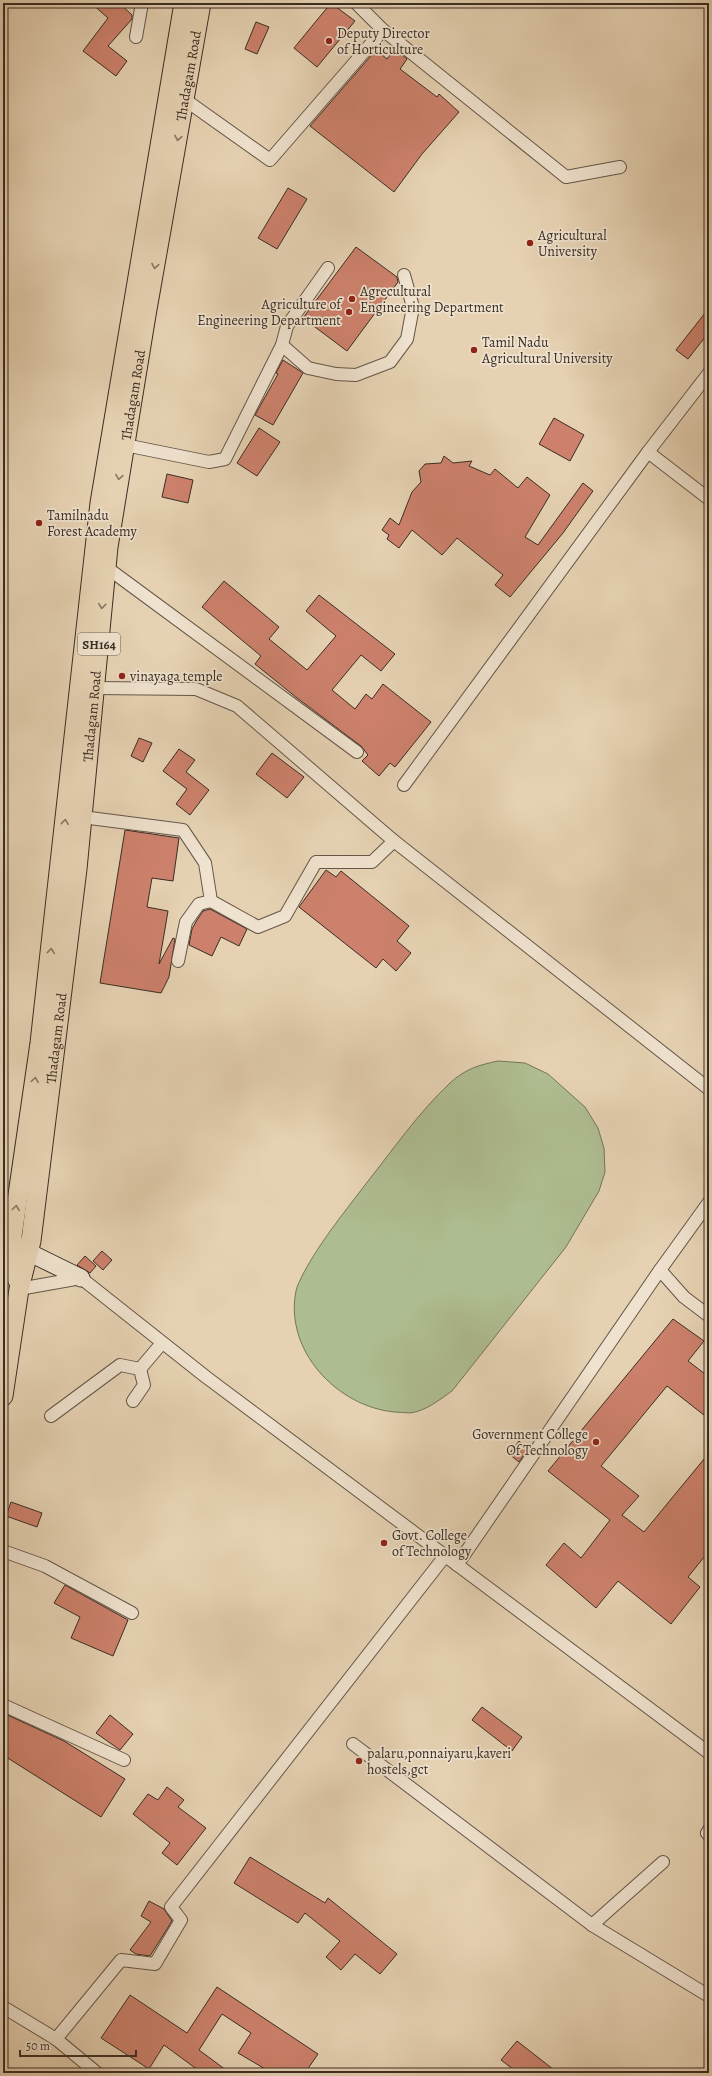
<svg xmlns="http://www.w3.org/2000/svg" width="712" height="2076" font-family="Alegreya,serif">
	<rect width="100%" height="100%" fill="#e6d2b3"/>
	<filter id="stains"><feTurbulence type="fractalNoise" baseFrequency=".005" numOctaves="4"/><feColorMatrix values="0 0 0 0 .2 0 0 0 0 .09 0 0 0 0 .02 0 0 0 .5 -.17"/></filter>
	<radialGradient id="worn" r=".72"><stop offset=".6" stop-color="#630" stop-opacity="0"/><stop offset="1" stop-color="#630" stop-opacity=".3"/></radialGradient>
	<path fill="#aebd91" stroke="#74755a" d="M498 1061 525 1063 548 1074 585 1107 598 1128 604 1148 605 1172 599 1191 566 1247 452 1391C439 1400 426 1411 410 1413 405 1413 400 1412 395 1412 337 1407 284 1350 296 1291 297 1285 301 1279 303 1274 320 1242 343 1214 365 1185 392 1151 418 1113 450 1083 465 1069 479 1065 498 1061Z"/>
	<g fill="#cd816c" stroke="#3a2d24">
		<path d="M91 3H119L132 15V19L108 46 127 61 116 76 83 51 108 18Z"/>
		<path d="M331 3 355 21 317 67 294 48Z"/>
		<path d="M256 22 269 27 257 54 245 49Z"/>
		<path d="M395 49 407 59 400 69 437 97 439 94 459 112 422 154 394 192 310 126 376 50 387 59Z"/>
		<path d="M288 188 307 199 277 249 258 238Z"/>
		<path d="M356 247 397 277 398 282 347 351 303 318Z"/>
		<path d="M709 308V332L688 359 676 350Z"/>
		<path d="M283 360 303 373 273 425 255 415 278 374 276 373Z"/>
		<path d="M554 418 584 435 570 461 539 444Z"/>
		<path d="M259 428 280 442 257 476 237 463Z"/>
		<path d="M444 456 453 463 472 461 469 466 490 475 495 469 518 488 527 477 550 495 525 537 538 545 583 483 593 491 563 533 510 597 495 585 503 575 457 538 442 555 412 530 399 548 387 539 389 535 382 530 390 518 399 525 412 492 421 482 419 471 425 464 441 463Z"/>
		<path d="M167 474 193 480 188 503 162 497Z"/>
		<path d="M224 581 279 627 269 639 307 670 336 636 306 611 319 595 395 654 381 671 361 655 332 690 355 709 366 694 372 699 383 684 431 722 395 767 390 763 379 776 362 761 368 755 361 746 297 698 255 664 261 656 202 607Z"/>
		<path d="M139 738 152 743 143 762 131 756Z"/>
		<path d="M179 749 195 760 186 772 209 790 190 815 176 804 187 789 163 771Z"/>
		<path d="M272 753 304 777 287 798 256 774Z"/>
		<path d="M125 830 179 838 173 881 152 878 147 907 168 911 159 964 173 938 175 939 169 977 161 993 100 983Z"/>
		<path d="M326 870 336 877 341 871 409 926 397 941 411 953 396 971 383 959 376 968 299 907Z"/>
		<path d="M210 909 247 929 239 946 221 937 212 956 189 945 192 929 197 920 203 911Z"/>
		<path d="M102 1251 112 1260 103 1270 93 1261Z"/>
		<path d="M85 1256 96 1266 90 1273 77 1265Z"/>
		<path d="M673 1319 704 1341 688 1361 709 1377V1419L667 1386 601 1466 639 1496 622 1515 644 1532 709 1453V1551L688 1577 700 1587 671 1624 618 1581 596 1608 546 1565 564 1543 581 1558 610 1520 548 1471Z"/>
		<path d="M519 1441 528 1449 519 1462 509 1454Z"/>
		<path d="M11 1502 42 1513 37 1527 6 1516Z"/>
		<path d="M65 1585 128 1620 113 1656 71 1638 80 1617 54 1603Z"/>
		<path d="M482 1707 522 1737 512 1751 472 1720Z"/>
		<path d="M3 1713 64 1741 125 1779 101 1817 3 1755Z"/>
		<path d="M110 1715 133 1734 120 1750 96 1733Z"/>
		<path d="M167 1787 184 1800 178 1807 206 1828 177 1865 162 1853 170 1843 133 1814 148 1794 158 1800Z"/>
		<path d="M250 1857 325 1903 328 1898 397 1954 380 1974 355 1954 341 1970 326 1957 340 1941 305 1913 298 1923 234 1883Z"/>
		<path d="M149 1901 164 1909 172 1921 150 1956 136 1954 130 1950 151 1922 141 1916Z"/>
		<path d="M217 1987 318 2054 305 2073H272L238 2053 251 2033 222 2014 199 2050 230 2073H202L164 2045 149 2069 101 2038 130 1995 187 2033Z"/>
		<path d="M517 2041 558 2073H518L501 2060Z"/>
	</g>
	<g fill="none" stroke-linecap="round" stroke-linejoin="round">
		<defs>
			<g id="street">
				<path d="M356 3 383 30 566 177 620 167"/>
				<path d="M136 37 142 3"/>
				<path d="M184 99 270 160 383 30"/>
				<path d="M282 345 308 368 336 374 356 375 390 362 407 339 413 307 404 275"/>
				<path d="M125 445 209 462 225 459 282 345 287 326 328 268"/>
				<path d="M648 452 709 499"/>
				<path d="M106 567 357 752"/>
				<path d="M94 688 196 689 237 706 394 841 709 1089"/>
				<path d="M404 785 648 452 709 373"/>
				<path d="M82 817 183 830 205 863 211 901 199 904 186 922 178 961"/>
				<path d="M211 901 258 927 285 916 316 862H372L394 841"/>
				<path d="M660 1270 709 1202"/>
				<path d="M19 1289 81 1278 206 1377 709 1753"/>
				<path d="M140 1369 162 1343"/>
				<path d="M51 1416 120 1365 140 1369 144 1385 133 1401"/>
				<path d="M3 1551 45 1566 132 1613"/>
				<path d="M457 1565 660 1270 684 1297 709 1316"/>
				<path d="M3 1705 124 1760"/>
				<path d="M353 1744 592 1925 709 1996"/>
				<path d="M709 1830 707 1833 709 1835"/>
				<path d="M592 1925 663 1862"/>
				<path d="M3 2007 56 2039 97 2073"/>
				<path d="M56 2039 121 1960 155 1964 181 1920 171 1907 445 1556"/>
			</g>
			<path id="secondary" d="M3 1241 14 1249 28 1252 81 1278"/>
			<g id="primary">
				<path d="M17 1279 12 1236 40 1043 100 503 184 3"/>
				<path id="s1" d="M3 1396 19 1289 31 1241 77 869 108 547 146 315 201 3"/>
			</g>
		</defs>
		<use href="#street" stroke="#655648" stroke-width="14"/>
		<use href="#secondary" stroke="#3a2d24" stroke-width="19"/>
		<use href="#primary" stroke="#3a2d24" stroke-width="21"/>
		<use href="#street" stroke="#efe2ce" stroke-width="12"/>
		<use href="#secondary" stroke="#efe2ce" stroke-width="17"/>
		<use href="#primary" stroke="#e6d2b3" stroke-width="19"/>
	</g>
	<defs><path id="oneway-chevron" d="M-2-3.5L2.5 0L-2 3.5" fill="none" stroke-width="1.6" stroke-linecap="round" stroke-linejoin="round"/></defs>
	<g stroke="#877764">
		<use href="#oneway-chevron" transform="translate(178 138) rotate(100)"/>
		<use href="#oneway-chevron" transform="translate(155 266) rotate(100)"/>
		<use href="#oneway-chevron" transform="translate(119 477) rotate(99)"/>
		<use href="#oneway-chevron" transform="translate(102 606) rotate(96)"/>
		<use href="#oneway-chevron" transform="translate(65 822) rotate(-84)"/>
		<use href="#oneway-chevron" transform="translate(51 951) rotate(-84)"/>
		<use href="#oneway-chevron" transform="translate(35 1080) rotate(-82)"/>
		<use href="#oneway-chevron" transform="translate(16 1208) rotate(-82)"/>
	</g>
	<g fill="#8f2418" stroke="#efe2ce" stroke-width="1.5">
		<circle cx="329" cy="41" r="4"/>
		<circle cx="530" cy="243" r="4"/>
		<circle cx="352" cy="299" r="4"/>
		<circle cx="349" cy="312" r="4"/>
		<circle cx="474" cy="350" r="4"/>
		<circle cx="39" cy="523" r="4"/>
		<circle cx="122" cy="676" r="4"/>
		<circle cx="596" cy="1442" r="4"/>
		<circle cx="384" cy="1543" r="4"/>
		<circle cx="359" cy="1761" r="4"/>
	</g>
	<g text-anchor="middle" stroke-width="3.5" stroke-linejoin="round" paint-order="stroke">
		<rect fill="#efe2ce" stroke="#706357" stroke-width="1" x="78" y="633" width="42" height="22" rx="3"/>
		<g font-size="13" font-weight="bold" fill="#3a2d24">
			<text x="99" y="649">SH164</text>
		</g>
		<g font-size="14" fill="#3a2d24" stroke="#efe2ce" text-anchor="start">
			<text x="337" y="38">Deputy Director<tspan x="337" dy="16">of Horticulture</tspan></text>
			<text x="538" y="240">Agricultural<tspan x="538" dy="16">University</tspan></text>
			<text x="360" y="296">Agrecultural<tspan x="360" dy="16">Engineering Department</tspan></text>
			<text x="341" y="309" text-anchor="end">Agriculture of<tspan x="341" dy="16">Engineering Department</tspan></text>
			<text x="482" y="347">Tamil Nadu<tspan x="482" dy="16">Agricultural University</tspan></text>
			<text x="47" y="520">Tamilnadu<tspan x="47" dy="16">Forest Academy</tspan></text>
			<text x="130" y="681">vinayaga temple</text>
			<text x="588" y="1439" text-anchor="end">Government College<tspan x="588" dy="16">Of Technology</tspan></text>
			<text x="392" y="1540">Govt. College<tspan x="392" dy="16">of Technology</tspan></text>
			<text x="367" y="1758">palaru,ponnaiyaru,kaveri<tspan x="367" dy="16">hostels,gct</tspan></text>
		</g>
		<g font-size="14" fill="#3a2d24" stroke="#efe2ce">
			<text dy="5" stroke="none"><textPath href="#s1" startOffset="1334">Thadagam Road</textPath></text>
			<text dy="5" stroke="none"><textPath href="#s1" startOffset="1010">Thadagam Road</textPath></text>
			<text dy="5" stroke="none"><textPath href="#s1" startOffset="686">Thadagam Road</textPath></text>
			<text dy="5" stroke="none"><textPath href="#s1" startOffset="362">Thadagam Road</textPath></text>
		</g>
	</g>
	<rect width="712" height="2076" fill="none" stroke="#e6d2b3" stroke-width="16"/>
	<rect x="4" y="4" width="704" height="2068" fill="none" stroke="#3a2d24" stroke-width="2"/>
	<rect x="8" y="8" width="696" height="2060" fill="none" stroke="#3a2d24"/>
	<path d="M20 2050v6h116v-6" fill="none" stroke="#3a2d24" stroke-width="2"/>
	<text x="26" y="2050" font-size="12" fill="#3a2d24" stroke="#efe2ce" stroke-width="3" paint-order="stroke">50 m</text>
	<rect width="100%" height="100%" filter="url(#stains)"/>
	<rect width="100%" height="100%" fill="url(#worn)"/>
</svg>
